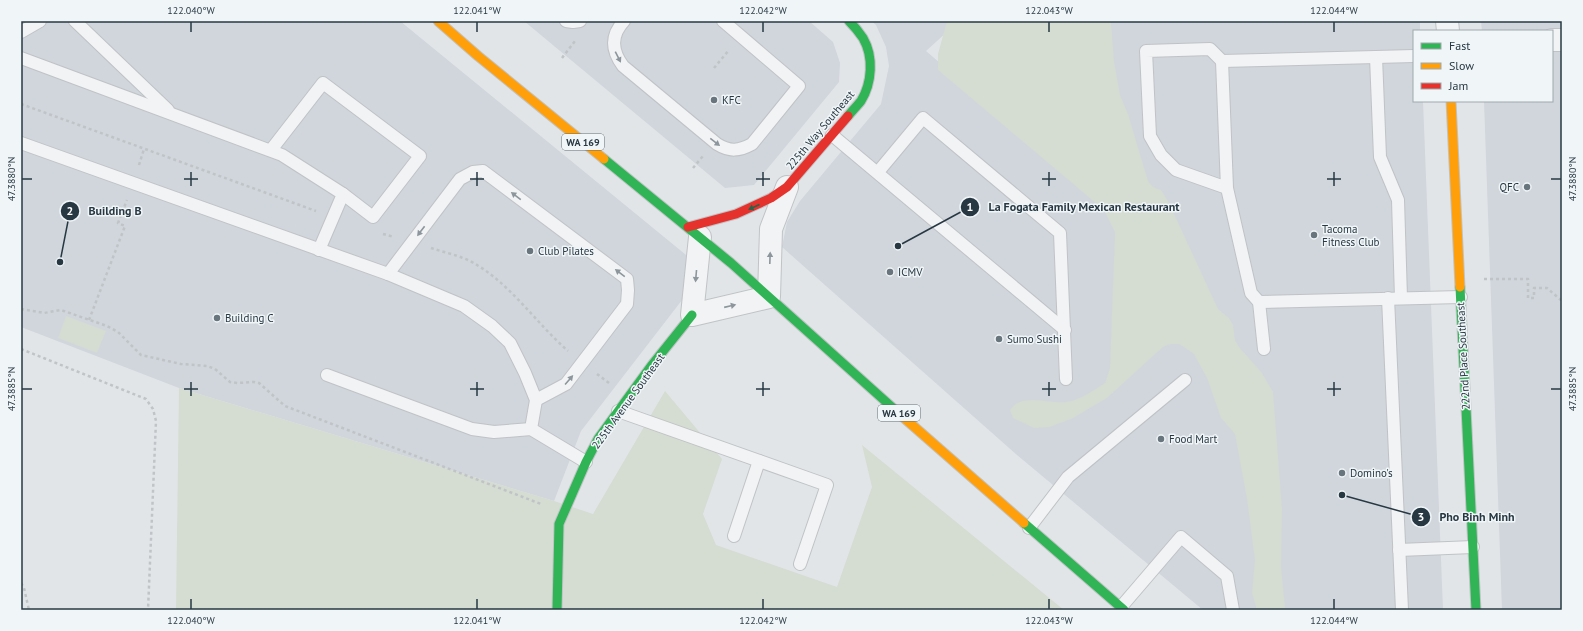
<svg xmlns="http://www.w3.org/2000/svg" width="1583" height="631" font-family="'PT Sans',sans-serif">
	<rect width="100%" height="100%" fill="#e2e5e8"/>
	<g fill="#d0d6dc">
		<path d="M21 21H400L691 259 699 278 581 431 554 501 179 388 21 327Z"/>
		<path d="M524 21H809L833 42 840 63 839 82 754 185 725 188Z"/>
		<path d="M871 21H959L926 51 1121 218 1177 323 1108 97 1106 21H1420V31H1414V101H1423L1443 610H1203L1017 455 782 247 787 222 800 201 881 104 889 66 886 47 876 25Z"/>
		<path d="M1481 21H1562V610H1502L1484 101H1552V31H1482Z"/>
	</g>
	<g fill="#d5dcd2">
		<path d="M947 21H1109L1111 23 1114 61 1120 95 1128 114 1148 181 1153 187 1161 190 1169 203 1218 309 1229 318 1233 325 1235 340 1239 347 1262 373 1273 392 1282 509 1281 567 1285 607 1282 610H1257L1252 593 1255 560 1247 499 1235 434 1221 418 1207 378 1194 354 1179 344H1170L1163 347 1107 398 1073 418 1050 427 1034 428 1013 418 1010 410C1022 392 1048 404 1066 402 1080 400 1094 390 1105 383L1110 368 1115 232 1104 210 938 70V54Z"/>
		<path d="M66 316 106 331 97 353 58 338Z"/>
		<path d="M179 388 554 501 593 514 665 391 722 459 703 514 716 545 837 587 872 487 862 445 1064 610H176Z"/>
	</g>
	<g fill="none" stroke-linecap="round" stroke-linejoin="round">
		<defs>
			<g id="lane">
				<path d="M75 21 168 110"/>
				<path d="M566 21 573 22 580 21"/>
				<path d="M624 21C610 36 612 51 623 66L717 144C730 152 739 151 752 144L799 86 723 21"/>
				<path d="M21 32 40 21"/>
				<path d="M1376 57 1380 157 1398 200 1401 298"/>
				<path d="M21 58 282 155 343 194 319 250"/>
				<path d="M1222 61 1414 56"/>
				<path d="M832 135 1065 330"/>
				<path d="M21 143 388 274 464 306 492 326 510 343 525 373 536 400 531 429 586 462"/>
				<path d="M271 150 323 83 420 156 373 217 343 194"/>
				<path d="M878 172 923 118 1060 233 1066 379"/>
				<path d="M1227 188 1176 170 1161 155 1150 136 1146 51 1210 49 1222 61 1227 188 1251 293 1259 302 1264 349"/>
				<path d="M388 274 460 179 473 172 483 171 627 279 628 290 627 304 566 384 536 400"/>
				<path d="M1388 298 1402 610"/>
				<path d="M1259 302 1461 297"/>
				<path d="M327 375 472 429 494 432 531 429"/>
				<path d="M618 411 827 485 800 564"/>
				<path d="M1029 528 1068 477 1185 380"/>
				<path d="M734 536 759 461"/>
				<path d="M1399 550 1473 547"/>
				<path d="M1121 607 1181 537 1227 576 1233 610"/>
			</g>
			<g id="street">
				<path d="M1447 21 1448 31"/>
				<path d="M1552 40H1562"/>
				<path d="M700 237 692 315 769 297 771 229 787 187"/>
			</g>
			<g id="fast">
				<path d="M848 116C852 111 857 106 861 101 872 83 874 57 863 38 859 32 854 26 849 21"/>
				<path d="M604 159 731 263 903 417"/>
				<path d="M1460 287 1476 610"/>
				<path d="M1024 523 1124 610"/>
				<path d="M557 610 559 524 586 462 598 439 652 365 692 315"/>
			</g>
			<g id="slow">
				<path d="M438 21 478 56 604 159"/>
				<path d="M1451 101 1460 287"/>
				<path d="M903 417 1024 523"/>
			</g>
			<path id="jam" d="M688 227 736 214 771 198 787 187 848 116"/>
		</defs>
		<use href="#lane" stroke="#c0c3c6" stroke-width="14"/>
		<use href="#street" stroke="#c0c3c6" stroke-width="24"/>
		<use href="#fast" stroke="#c0c3c6" stroke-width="11"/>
		<use href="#slow" stroke="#c0c3c6" stroke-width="11"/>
		<use href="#jam" stroke="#c0c3c6" stroke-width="11"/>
		<g stroke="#c0c4c7" stroke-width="2.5" stroke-dasharray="3 3" stroke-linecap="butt">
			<path d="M562 58 575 41"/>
			<path d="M714 68 729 50"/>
			<path d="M21 104 316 211"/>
			<path d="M139 165 144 149"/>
			<path d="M693 168 703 156"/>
			<path d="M383 234 394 237"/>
			<path d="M431 248C446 253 463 256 477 265 513 287 537 324 568 351"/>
			<path d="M1484 279H1528V298H1534V288H1547L1562 301"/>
			<path d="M21 309 44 313 61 310 107 326 118 332 141 355 181 364 207 366 215 369 230 382 238 383 254 382 259 383 285 406 541 504"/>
			<path d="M89 320 125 226 118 223 127 200"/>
			<path d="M21 349 146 399 153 409 156 421 148 610"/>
			<path d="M597 374 609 383"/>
			<path d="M21 583 24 588 29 610"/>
		</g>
		<use href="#lane" stroke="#f2f3f4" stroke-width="12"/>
		<use href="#street" stroke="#f2f3f4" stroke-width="22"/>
		<use href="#fast" stroke="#30b455" stroke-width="9"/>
		<use href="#slow" stroke="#ff9f0a" stroke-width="9"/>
		<use href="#jam" stroke="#e5322d" stroke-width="9"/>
	</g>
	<defs><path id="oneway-solid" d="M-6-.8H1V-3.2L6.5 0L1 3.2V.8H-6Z"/></defs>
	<g fill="#8c969c">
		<use href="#oneway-solid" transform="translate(618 57) rotate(63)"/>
		<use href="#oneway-solid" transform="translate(715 142) rotate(38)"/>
		<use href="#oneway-solid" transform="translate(516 196) rotate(-143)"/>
		<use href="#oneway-solid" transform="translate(421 231) rotate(127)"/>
		<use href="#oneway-solid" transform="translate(770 258) rotate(-88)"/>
		<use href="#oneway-solid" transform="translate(620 273) rotate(-143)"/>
		<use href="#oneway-solid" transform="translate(696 276) rotate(95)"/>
		<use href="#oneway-solid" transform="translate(730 306) rotate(-13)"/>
		<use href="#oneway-solid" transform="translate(569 380) rotate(-49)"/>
	</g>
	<use fill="#2a6349" href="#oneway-solid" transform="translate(754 207) rotate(156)"/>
	<path fill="none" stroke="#273843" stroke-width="1.5" d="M191 22V32M477 22V32M763 22V32M1049 22V32M1334 22V32M191 172V186M477 172V186M763 172V186M1049 172V186M1334 172V186M22 179H32M184 179H198M470 179H484M756 179H770M1042 179H1056M1327 179H1341M1551 179H1561M191 382V396M477 382V396M763 382V396M1049 382V396M1334 382V396M22 389H32M184 389H198M470 389H484M756 389H770M1042 389H1056M1327 389H1341M1551 389H1561M191 599V609M477 599V609M763 599V609M1049 599V609M1334 599V609"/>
	<g fill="#68757d" stroke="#f0f5f7" stroke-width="1.5">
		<circle cx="714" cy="100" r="4"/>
		<circle cx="1527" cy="187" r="4"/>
		<circle cx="1314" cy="235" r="4"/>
		<circle cx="530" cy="251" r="4"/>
		<circle cx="890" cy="272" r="4"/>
		<circle cx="217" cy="318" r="4"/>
		<circle cx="999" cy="339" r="4"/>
		<circle cx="1161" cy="439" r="4"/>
		<circle cx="1342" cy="473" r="4"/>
	</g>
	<g text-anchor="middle" stroke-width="3" stroke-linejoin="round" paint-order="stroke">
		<g fill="#f0f5f7" stroke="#637179" stroke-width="1">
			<rect x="562" y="134" width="42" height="16" rx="3"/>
			<rect x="878" y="405" width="42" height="16" rx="3"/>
		</g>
		<g font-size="10" font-weight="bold" fill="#273843">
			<text x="583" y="146">WA 169</text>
			<text x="899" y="417">WA 169</text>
		</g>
		<g font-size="11" fill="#273843" stroke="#f0f5f7" text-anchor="start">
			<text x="722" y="104">KFC</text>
			<text x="1519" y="191" text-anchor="end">QFC</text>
			<text x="1322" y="233">Tacoma<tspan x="1322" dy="13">Fitness Club</tspan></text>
			<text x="538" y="255">Club Pilates</text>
			<text x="898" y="276">ICMV</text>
			<text x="225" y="322">Building C</text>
			<text x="1007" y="343">Sumo Sushi</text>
			<text x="1169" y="443">Food Mart</text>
			<text x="1350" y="477">Domino's</text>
		</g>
		<g font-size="11" fill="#273843" stroke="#f0f5f7">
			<text transform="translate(820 130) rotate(-50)" y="4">225th Way Southeast</text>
			<text transform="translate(1463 356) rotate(-93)" y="4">222nd Place Southeast</text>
			<text transform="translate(628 401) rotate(-54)" y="4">225th Avenue Southeast</text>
		</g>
	</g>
	<path fill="none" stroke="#273843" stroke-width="1.5" d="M898 246L970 207M60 262L70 211M1342 495L1421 517"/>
	<g fill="#273843" stroke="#f0f5f7" stroke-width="1.5">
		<circle cx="898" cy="246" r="4"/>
		<circle cx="60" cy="262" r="4"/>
		<circle cx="1342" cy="495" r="4"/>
		<circle cx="970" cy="207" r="10"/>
		<circle cx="70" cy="211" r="10"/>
		<circle cx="1421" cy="517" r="10"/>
	</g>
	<g font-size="12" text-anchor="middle" font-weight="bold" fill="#fff">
		<text x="970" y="211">1</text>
		<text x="70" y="215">2</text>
		<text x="1421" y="521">3</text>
	</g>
	<g font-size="12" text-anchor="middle" font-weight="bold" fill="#273843" stroke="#f0f5f7" stroke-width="3" stroke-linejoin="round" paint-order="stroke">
		<text x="1084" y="211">La Fogata Family Mexican Restaurant</text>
		<text x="115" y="215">Building B</text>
		<text x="1477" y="521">Pho Binh Minh</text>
	</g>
	<rect width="1583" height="631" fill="none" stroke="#f0f5f7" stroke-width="44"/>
	<rect x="1413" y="30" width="140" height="72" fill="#f0f5f7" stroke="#a0a9af"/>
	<rect x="1421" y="43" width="20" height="6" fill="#30b455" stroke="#a0a9af"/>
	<text x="1449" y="50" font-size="12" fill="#273843">Fast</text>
	<rect x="1421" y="63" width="20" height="6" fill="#ff9f0a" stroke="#a0a9af"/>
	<text x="1449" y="70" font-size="12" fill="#273843">Slow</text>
	<rect x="1421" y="83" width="20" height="6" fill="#e5322d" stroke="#a0a9af"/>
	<text x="1449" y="90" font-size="12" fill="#273843">Jam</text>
	<rect x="22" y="22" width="1539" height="587" fill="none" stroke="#273843" stroke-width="1.5"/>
	<g font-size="10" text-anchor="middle" fill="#273843">
		<text x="191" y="14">122.040°W</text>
		<text x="477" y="14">122.041°W</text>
		<text x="763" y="14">122.042°W</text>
		<text x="1049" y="14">122.043°W</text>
		<text x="1334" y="14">122.044°W</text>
		<text transform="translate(1572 179) rotate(-90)" y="4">47.3880°N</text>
		<text transform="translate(11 179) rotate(-90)" y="4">47.3880°N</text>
		<text transform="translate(1572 389) rotate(-90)" y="4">47.3885°N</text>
		<text transform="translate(11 389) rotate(-90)" y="4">47.3885°N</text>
		<text x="191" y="624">122.040°W</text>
		<text x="477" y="624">122.041°W</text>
		<text x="763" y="624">122.042°W</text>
		<text x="1049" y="624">122.043°W</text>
		<text x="1334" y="624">122.044°W</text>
	</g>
</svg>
